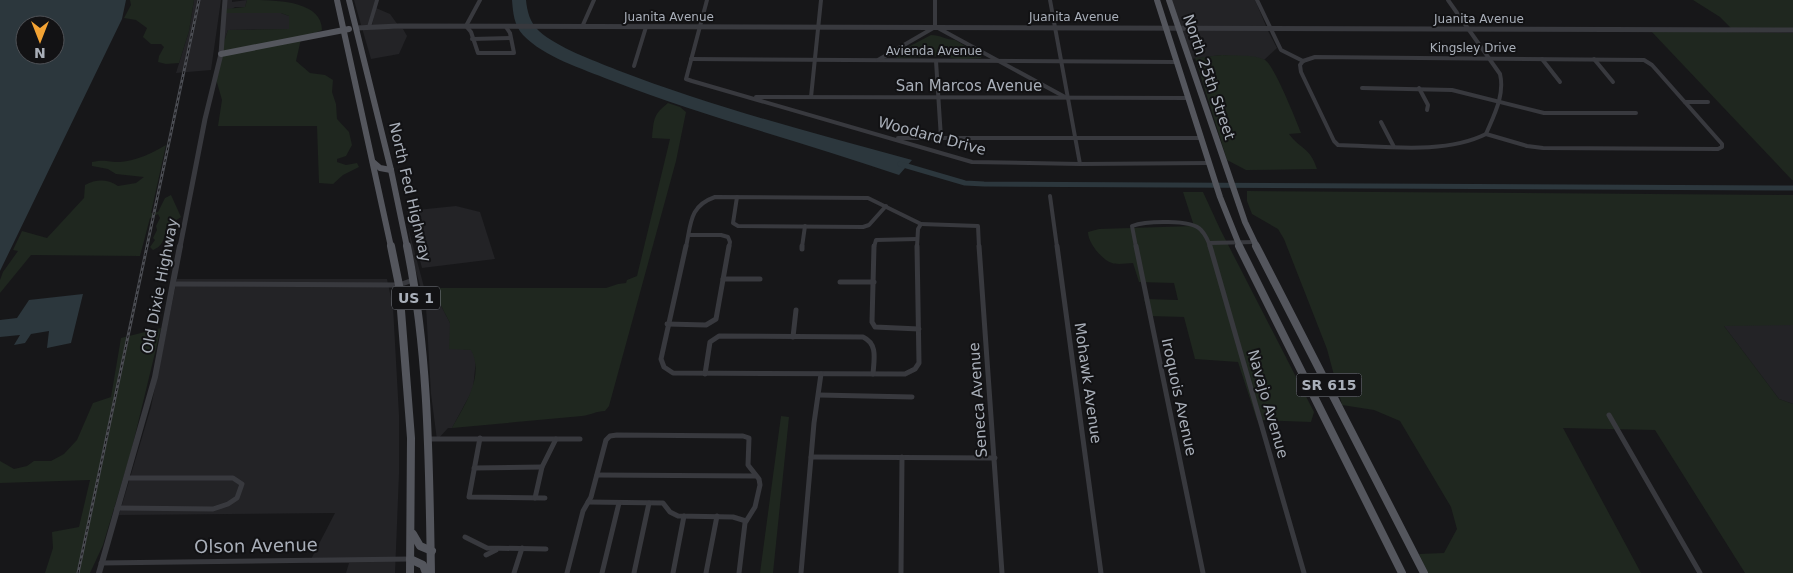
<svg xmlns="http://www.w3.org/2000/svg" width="1793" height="573" font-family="'DejaVu Sans',sans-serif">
	<rect width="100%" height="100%" fill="#171719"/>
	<g fill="#232326">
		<path d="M194 0H221L211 70 176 73 189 31Z"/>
		<path d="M226 0H232V2L247 0 245 7H235L226 13H281L289 16V29L228 30 219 56Z"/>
		<path d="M354 0H375L368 25H361Z"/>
		<path d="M1171 0H1255L1266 26H1181Z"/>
		<path d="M376 8 390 14 398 25H372Z"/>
		<path d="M362 28 403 29 407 36 399 54 371 59Z"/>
		<path d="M1181 29H1267L1277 48 1264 60 1222 55 1191 59Z"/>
		<path d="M456 206 480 212 495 259 422 268 407 211Z"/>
		<path d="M408 227 424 287 432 288 450 323 451 335 463 349 472 350 476 359 473 389 452 428H448L437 440 431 394 426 307 414 264Z"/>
		<path d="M177 279H387L393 307 399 415V474L395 573H346L349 563H309L335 513 119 515 151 407Z"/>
		<path d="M1729 325H1793V404L1779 399 1724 326Z"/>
	</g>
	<g fill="#1f271f">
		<path d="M130 0H194L189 31 179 63 166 64 158 62 159 56 164 47 161 44H151L143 37 147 28 136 20 124 18 131 5Z"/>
		<path d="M247 0C274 0 322 0 322 30L301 39 296 61 310 73 325 75 333 80 332 92 336 104 337 119 349 132 352 145 346 156 337 159V162L346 165 357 163 359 167 343 175 333 184 319 183 317 126H218L222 100 216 79 219 56 228 30 289 29V16L281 13H225L226 9 245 7Z"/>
		<path d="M1693 0H1793V29H1732L1720 17Z"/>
		<path d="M1651 31 1793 33V180H1792Z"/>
		<path d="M931 35C940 35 947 40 955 40L982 56 981 58C971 58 955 62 947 56L897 58 893 55Z"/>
		<path d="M1222 55C1235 56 1253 54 1265 60 1274 65 1296 120 1301 133L1289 134C1301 150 1310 147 1317 169L1246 170 1227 160 1195 58Z"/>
		<path d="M668 103 680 107 686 112 676 161 609 406 605 411C596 411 591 415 582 416L452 428C464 406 485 376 471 350L449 349 450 323 432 288H606L618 284 626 283 627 280 637 276 670 139 652 138C654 119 653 115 668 103Z"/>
		<path d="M166 145 151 213 158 212 165 198 171 195 181 217 167 226C163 238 165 245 153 250L150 247 155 240 153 238 157 230 156 226 160 218 158 214 150 218 140 256 31 255 0 293V280L3 272 18 251 13 250 22 231 47 238 84 198 85 185C97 179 107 179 118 186L136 183 144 177 116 174 108 169 92 166V162C105 159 108 162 120 162 136 161 152 153 166 145Z"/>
		<path d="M1247 191 1793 195V325L1724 326 1779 399 1793 404V573H1745L1655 430 1563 428 1641 573H1428L1419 554 1444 553 1457 529 1451 507 1400 421 1374 410 1342 405 1327 349 1284 239 1278 229 1252 214 1247 201Z"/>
		<path d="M1183 192H1203L1220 229 1314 412 1311 422 1257 420 1238 362 1195 359 1184 317 1149 316 1144 299 1178 300 1174 283 1139 282 1133 263C1127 263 1118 265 1112 263 1102 260 1088 243 1088 232L1099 229 1194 226Z"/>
		<path d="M161 328 131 452 103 545 90 573H45L53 548 52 532 79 527 90 480 0 483V461L14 469 27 466 34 461H51L64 454 77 440 93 403 111 397 121 338Z"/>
		<path d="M781 416 789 417 773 573H760Z"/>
	</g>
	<g fill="#2c373d" fill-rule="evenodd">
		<path d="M0 0H126L122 19 0 271ZM25 25H55V55H25Z"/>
		<path d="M512 0H526C527 11 530 23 539 31 558 48 593 60 617 70 713 107 813 133 912 160L899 175C803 142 705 117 610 80 583 69 544 57 523 35 514 25 513 13 512 0Z"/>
		<path d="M83 294 71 343 47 348 49 331 31 334 25 343 14 345 20 335 0 337V320L17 318 29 300Z"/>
	</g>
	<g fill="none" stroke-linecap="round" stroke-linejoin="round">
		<path stroke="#2c373d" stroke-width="5" d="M900 164 965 183 984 184 1793 188"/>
		<g stroke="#38393e" stroke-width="4">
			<path d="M480 0 466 26 471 32 478 53H514L510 33 506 27"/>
			<path d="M707 0 686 79 692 81 972 162 1080 164 1209 163"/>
			<path d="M935 0V27"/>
			<path d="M1050 0 1080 164"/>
			<path d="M1257 0 1281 50 1303 61"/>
			<path d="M369 27 377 0"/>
			<path d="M582 27 594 0"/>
			<path d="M938 28 1065 97"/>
			<path d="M472 39 510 38"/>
			<path d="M691 59 1176 62"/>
			<path d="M1542 59 1560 82"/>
			<path d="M1594 59 1613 82"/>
			<path d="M878 60 935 27"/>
			<path d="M936 61 941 138"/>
			<path d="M1303 61 1315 57 1644 60 1652 65 1722 144V147L1718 149 1543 148 1527 146 1486 134"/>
			<path d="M1303 61 1300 65 1301 72 1334 141 1338 145C1384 146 1444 155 1486 134 1494 115 1505 95 1500 74L1448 0"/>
			<path d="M634 66 646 27"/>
			<path d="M1362 88 1452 90 1544 113H1636"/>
			<path d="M1419 88 1428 105 1427 110"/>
			<path d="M756 97 1189 98"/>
			<path d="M811 97 821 0"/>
			<path d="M1685 102H1708"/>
			<path d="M1381 122 1394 147"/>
			<path d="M898 138H1202"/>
			<path d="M1050 196 1057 247"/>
			<path d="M737 197 733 223 738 226 863 227 869 225 886 206"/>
			<path d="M921 224 978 226 979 247"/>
			<path d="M689 235H721L728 237 730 242 729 247"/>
			<path d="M1209 243 1254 242"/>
			<path d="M686 247C691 224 689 206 715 197L868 198 921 224"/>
			<path d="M802 247 805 226"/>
			<path d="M874 247 876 240 917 239"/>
			<path d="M917 247 918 229 921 224"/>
			<path d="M1136 247 1132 226C1145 221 1192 219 1201 230 1205 234 1209 242 1210 247"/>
		</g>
		<g stroke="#38393e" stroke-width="5">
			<path d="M686 246 661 359 664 367 673 373 905 374 915 369 919 363 917 246"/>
			<path d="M874 246 872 322 875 327 919 329"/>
			<path d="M979 246 1002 573"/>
			<path d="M1057 246 1101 573"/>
			<path d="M1136 246 1203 573"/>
			<path d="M1210 246 1304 573"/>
			<path d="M802 249V246"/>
			<path d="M723 279H760"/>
			<path d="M840 282H874"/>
			<path d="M173 284 399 285 413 280"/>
			<path d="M667 324 706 325 716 319 729 246"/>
			<path d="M793 337 796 310"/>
			<path d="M705 374 710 342 719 336 863 337C878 344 874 359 873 374"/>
			<path d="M819 395 912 397"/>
			<path d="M1609 415 1700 573"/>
			<path d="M480 438 469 497 545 498"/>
			<path d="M429 439H580"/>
			<path d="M811 457 995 458"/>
			<path d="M474 468 542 467"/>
			<path d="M597 475 755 476"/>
			<path d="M535 498 542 467 556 439"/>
			<path d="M588 502 663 503 670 512 678 516 733 517 746 521"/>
			<path d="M117 508 213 509 228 504 237 498 242 484 233 478H127"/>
			<path d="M465 537 487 548 546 549"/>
			<path d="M486 555 496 550"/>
			<path d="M101 563 410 559"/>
			<path d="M514 573 522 548"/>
			<path d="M567 573 583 511 591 497 606 440 610 436 617 435 743 436 749 438 748 465 759 479 760 485 755 507 745 523 739 573"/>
			<path d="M602 573 619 503"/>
			<path d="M634 573 649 503"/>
			<path d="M673 573 684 516"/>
			<path d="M706 573 717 516"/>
			<path d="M801 573 814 423 821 374"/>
			<path d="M901 573 902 457"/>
		</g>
		<g stroke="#38393e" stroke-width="5">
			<path d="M356 28 399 26 1793 30"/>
			<path d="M180 247 205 119 221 54 225 0"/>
		</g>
		<path stroke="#38393e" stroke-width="6" d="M99 573 155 377 180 246"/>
		<g stroke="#54565d" stroke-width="6">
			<path d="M337 0 391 247"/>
			<path d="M349 0 391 170 407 247"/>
			<path d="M1157 0 1220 197 1240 247"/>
			<path d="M1169 0 1245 222 1257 247"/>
			<path d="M221 54 349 29"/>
			<path d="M373 162 380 168 391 170"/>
		</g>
		<g stroke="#54565d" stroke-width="8">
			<path d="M391 246 399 285 411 438 410 573"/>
			<path d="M407 246C429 354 429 464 431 573"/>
			<path d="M1239 246 1402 573"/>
			<path d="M1256 246 1424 573"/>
			<path d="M413 534 420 546 432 551"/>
			<path d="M410 559 423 565 426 573"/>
		</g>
		<defs>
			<path id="rail" d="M78 573 199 0"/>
		</defs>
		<use href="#rail" stroke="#4b4d53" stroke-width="3"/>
		<use href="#rail" stroke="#121214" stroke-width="1" stroke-dasharray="3" stroke-linecap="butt"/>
	</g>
	<g text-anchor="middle" stroke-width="4" stroke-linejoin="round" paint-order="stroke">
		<g font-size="12" fill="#a9afb9" stroke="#121214">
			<text x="669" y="21">Juanita Avenue</text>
			<text x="1074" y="21">Juanita Avenue</text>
			<text x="1479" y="23">Juanita Avenue</text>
			<text x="1473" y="52">Kingsley Drive</text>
			<text x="934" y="55">Avienda Avenue</text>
		</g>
		<g fill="#121214" stroke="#7c8088" stroke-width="1">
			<rect x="392" y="286.5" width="48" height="23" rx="4"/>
			<rect x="1296.5" y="373.5" width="65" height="23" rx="4"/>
		</g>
		<g font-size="14" font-weight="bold" fill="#a9afb9">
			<text x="416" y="303">US 1</text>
			<text x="1329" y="390">SR 615</text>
		</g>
		<g font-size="15" fill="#a9afb9" stroke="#121214">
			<text transform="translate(1209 77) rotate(71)" y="5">North 25th Street</text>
			<text x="969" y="91">San Marcos Avenue</text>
			<text transform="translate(932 136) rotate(15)" y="5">Woodard Drive</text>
			<text transform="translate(410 192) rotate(77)" y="5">North Fed Highway</text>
			<text transform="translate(160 286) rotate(-79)" y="5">Old Dixie Highway</text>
			<text transform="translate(1088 383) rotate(82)" y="5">Mohawk Avenue</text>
			<text transform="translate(1179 397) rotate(78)" y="5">Iroquois Avenue</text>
			<text transform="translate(978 400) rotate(-94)" y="5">Seneca Avenue</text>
			<text transform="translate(1268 404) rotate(74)" y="5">Navajo Avenue</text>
		</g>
		<g font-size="18" fill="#a9afb9" stroke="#121214">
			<text transform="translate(256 546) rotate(-1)" y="6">Olson Avenue</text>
		</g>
	</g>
	<g transform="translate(40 40) rotate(180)"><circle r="24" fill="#121214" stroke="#4e5156"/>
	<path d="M0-4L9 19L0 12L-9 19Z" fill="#f3a334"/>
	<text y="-8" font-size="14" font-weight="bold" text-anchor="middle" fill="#a9afb9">N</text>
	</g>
</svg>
